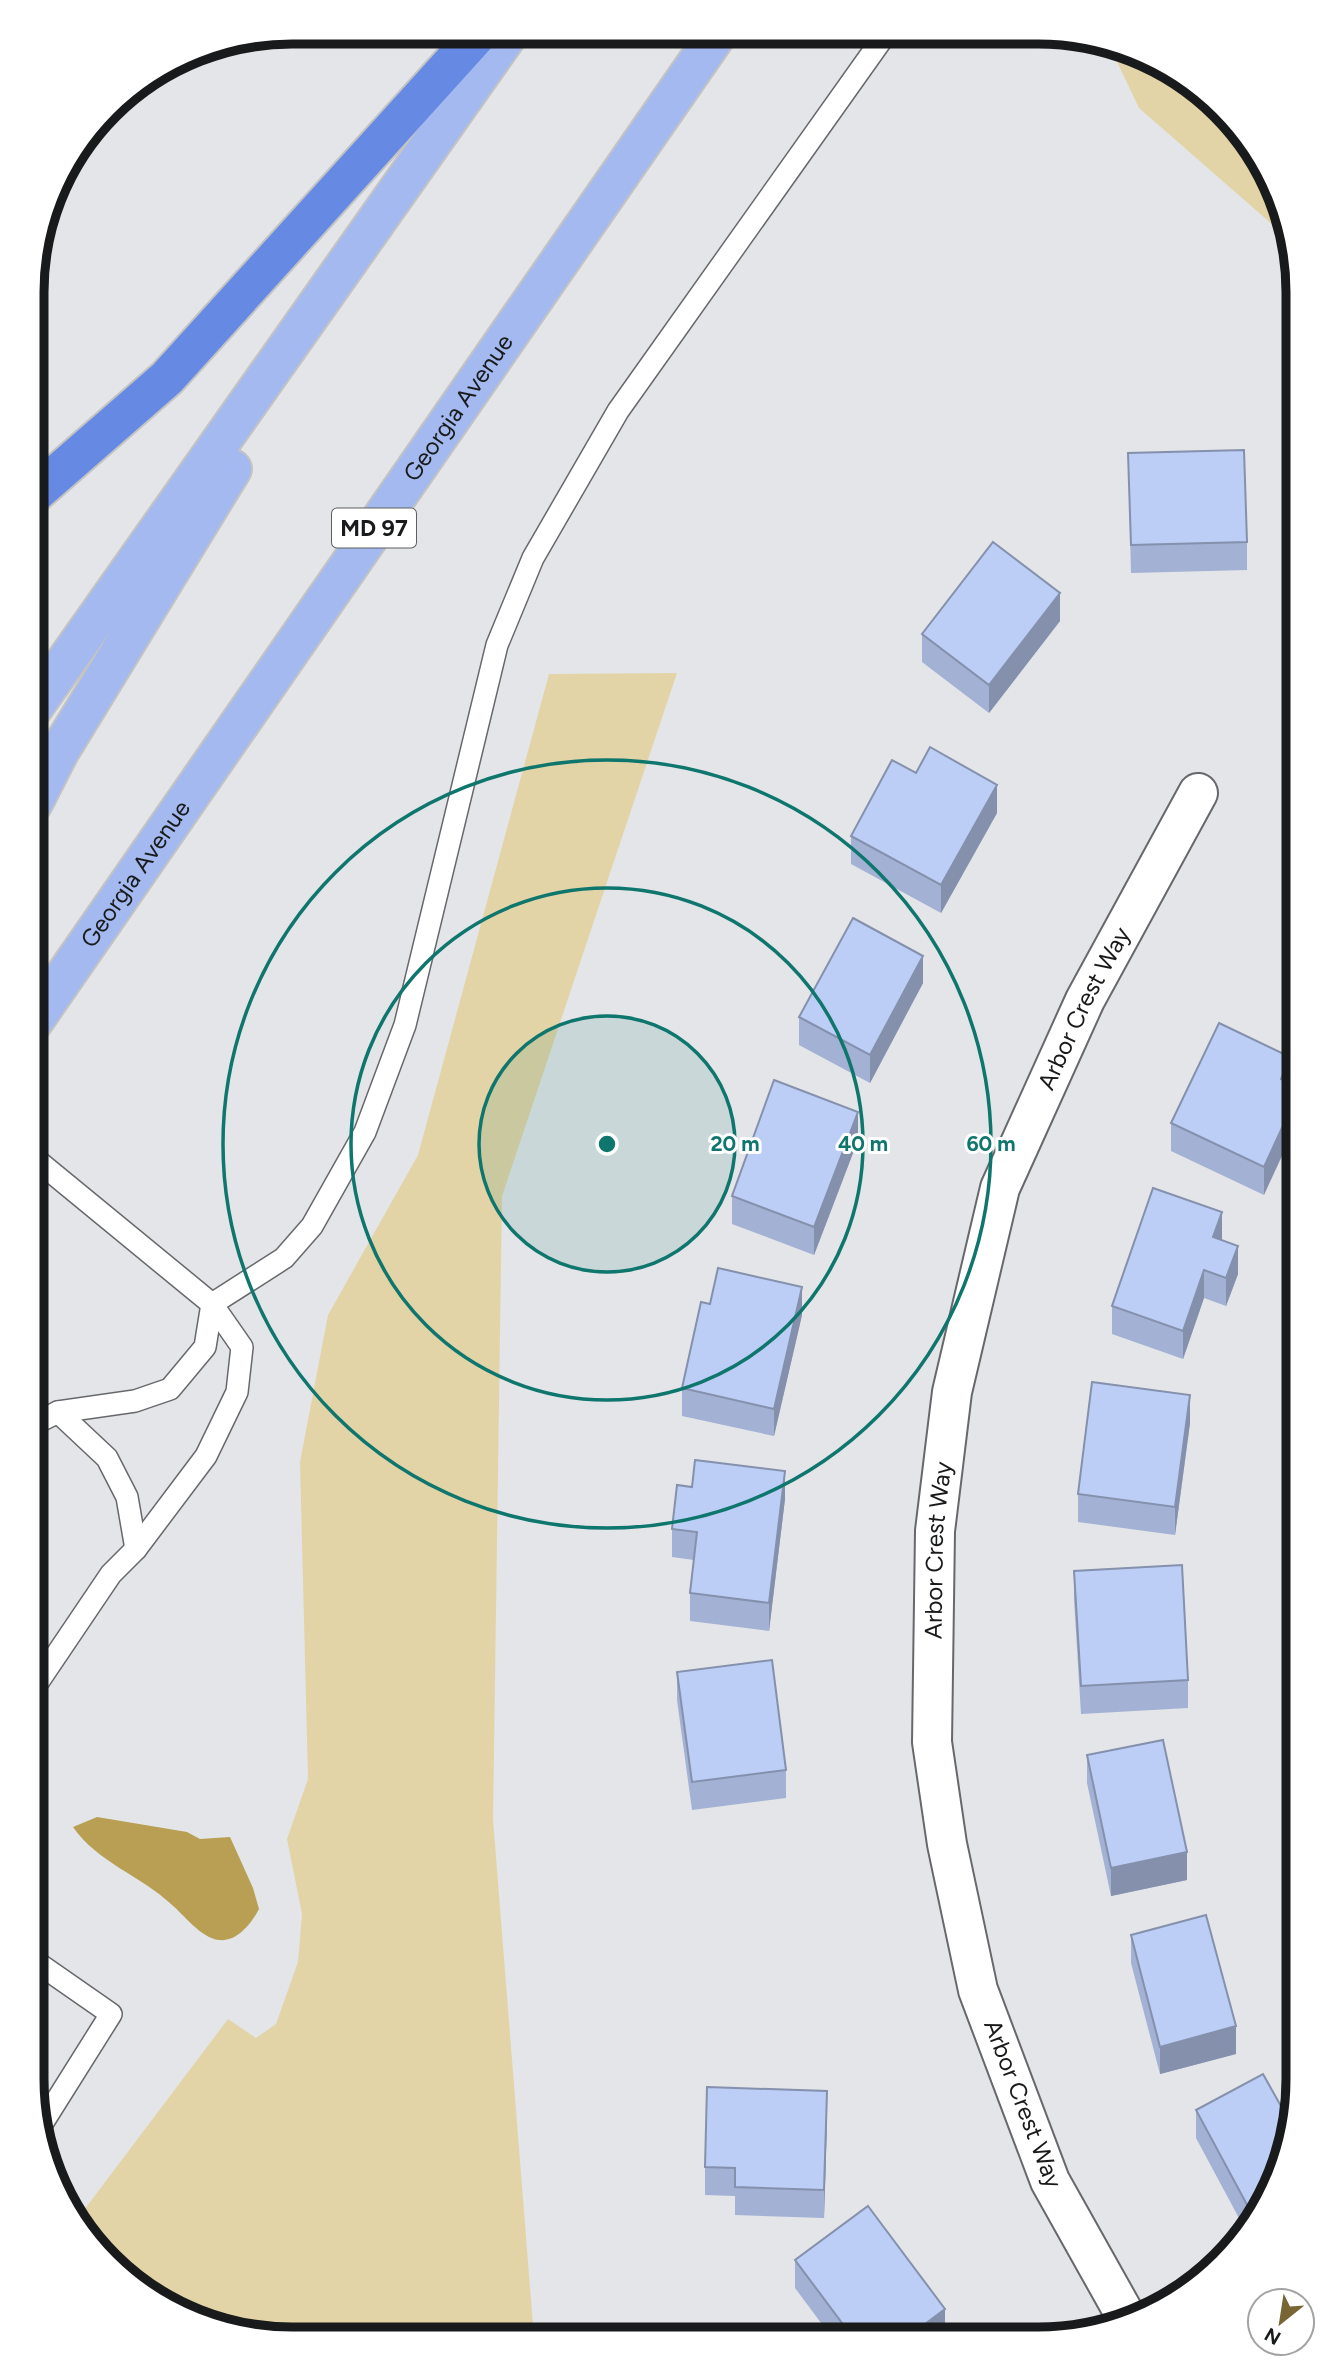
<svg xmlns="http://www.w3.org/2000/svg" width="1330" height="2371" font-family="Figtree,sans-serif">
	<rect width="100%" height="100%" fill="#e3e5e8"/>
	<g fill="#e3d4a7">
		<path d="M1108 43C1123 48 1140 52 1154 59 1223 96 1277 162 1290 240L1139 108Z"/>
		<path d="M677 673 502 1196 493 1819 534 2338 258 2337 192 2319 121 2275 75 2222 228 2019 256 2038 276 2024 298 1962 302 1914 287 1839 308 1779 300 1462 328 1315 418 1155 549 674Z"/>
	</g>
	<path fill="#b89f54" d="M97 1817 187 1832 200 1839 230 1837 253 1888 259 1909C251 1924 237 1942 219 1940 201 1938 184 1915 171 1904 141 1876 97 1862 73 1827Z"/>
	<g fill="none" stroke-linecap="round" stroke-linejoin="round">
		<defs>
			<g id="lane">
				<path d="M58 1412 107 1458 127 1497 136 1549"/>
				<path d="M32 1425 58 1412 135 1401 170 1389 205 1347 212 1304 284 1258 312 1226 365 1132 405 1025 497 645 533 558 618 411 885 35"/>
				<path d="M32 1691 111 1574 136 1549 206 1456 237 1392 242 1347 212 1304 33 1157"/>
				<path d="M32 1959 111 2014 40 2127"/>
			</g>
			<g id="street">
				<path id="s1" d="M1129 2322 1050 2181 978 1990 947 1844 932 1742 935 1531 952 1392 1000 1188 1085 1000 1198 793"/>
			</g>
			<g id="primary">
				<path d="M33 708 509 33"/>
				<path d="M33 803 59 752 232 469"/>
				<path id="s2" d="M33 1022 717 34"/>
			</g>
			<path id="highway" d="M33 495 167 378 479 33"/>
		</defs>
		<use href="#lane" stroke="#67686b" stroke-width="24"/>
		<use href="#street" stroke="#67686b" stroke-width="42"/>
		<use href="#primary" stroke="#c3c3c4" stroke-width="42"/>
		<use href="#highway" stroke="#c3c3c4" stroke-width="42"/>
		<use href="#lane" stroke="#fff" stroke-width="21"/>
		<use href="#street" stroke="#fff" stroke-width="38"/>
		<use href="#primary" stroke="#a3b9ef" stroke-width="38"/>
		<use href="#highway" stroke="#668ae4" stroke-width="38"/>
	</g>
	<g fill="#a2b1d4">
		<path d="M1128 453 1247 542V570L1131 573Z"/>
		<path d="M1060 621 989 713 922 662V634Z"/>
		<path d="M916 773 997 813 941 913 851 864V836Z"/>
		<path d="M1298 954V1000L1290 992V964Z"/>
		<path d="M923 983 870 1083 799 1045V1017Z"/>
		<path d="M1290 1057 1264 1195 1171 1151V1123Z"/>
		<path d="M858 1140 814 1255 732 1224V1196Z"/>
		<path d="M1221 1240 1238 1274 1226 1306 1204 1298 1183 1359 1112 1334V1306Z"/>
		<path d="M802 1315 774 1436 682 1416V1388Z"/>
		<path d="M1190 1423 1175 1535 1078 1522V1494Z"/>
		<path d="M785 1499 769 1631 690 1621V1593L694 1560 672 1557V1529Z"/>
		<path d="M1074 1571 1188 1680V1708L1081 1714 1074 1599Z"/>
		<path d="M677 1672 786 1770V1798L692 1810 677 1700Z"/>
		<path d="M1087 1755 1187 1880 1111 1896 1087 1783Z"/>
		<path d="M1131 1935 1236 2054 1160 2074 1131 1963Z"/>
		<path d="M1196 2110 1285 2163 1247 2233 1196 2138Z"/>
		<path d="M827 2119 824 2218 735 2215V2196L705 2195V2167Z"/>
		<path d="M795 2260 945 2337 942 2339H833L795 2288Z"/>
	</g>
	<g fill="#8490ac">
		<path d="M1060 593V621L989 713V685Z"/>
		<path d="M997 785V813L941 913V885Z"/>
		<path d="M923 956V983L870 1083V1055Z"/>
		<path d="M1290 1057V1085L1281 1079Z"/>
		<path d="M1298 1093V1121L1264 1195V1167Z"/>
		<path d="M858 1112V1140L814 1255V1227Z"/>
		<path d="M1222 1212V1240L1213 1237Z"/>
		<path d="M1238 1246V1274L1226 1306V1278Z"/>
		<path d="M1204 1270V1298L1183 1359V1331Z"/>
		<path d="M802 1287V1315L774 1436V1409Z"/>
		<path d="M1190 1395V1423L1175 1535V1507Z"/>
		<path d="M785 1471V1499L769 1631V1603Z"/>
		<path d="M1187 1852V1880L1111 1896V1868Z"/>
		<path d="M1236 2026V2054L1160 2074V2047Z"/>
		<path d="M827 2091V2119L824 2218V2190Z"/>
		<path d="M1260 2210 1252 2225V2214Z"/>
		<path d="M945 2309V2337L942 2339H905Z"/>
	</g>
	<g fill="#bccef6" stroke="#8490ac" stroke-width="2">
		<path d="M1244 450 1247 542 1131 545 1128 453Z"/>
		<path d="M993 542 1060 593 989 685 922 634Z"/>
		<path d="M930 747 997 785 941 885 851 836 892 760 916 773Z"/>
		<path d="M853 918 923 956 870 1055 799 1017Z"/>
		<path d="M1298 954V972L1290 964Z"/>
		<path d="M1219 1023 1290 1057 1281 1079 1298 1087V1093L1264 1167 1171 1123Z"/>
		<path d="M774 1080 858 1112 814 1227 732 1196Z"/>
		<path d="M1153 1188 1222 1212 1213 1237 1238 1246 1226 1278 1204 1270 1183 1331 1112 1306Z"/>
		<path d="M718 1268 802 1287 774 1409 682 1388 701 1302 710 1304Z"/>
		<path d="M1092 1382 1190 1395 1175 1507 1078 1494Z"/>
		<path d="M695 1460 785 1471 769 1603 690 1593 697 1532 672 1529 677 1485 692 1487Z"/>
		<path d="M1182 1565 1188 1680 1081 1686 1074 1571Z"/>
		<path d="M772 1660 786 1770 692 1782 677 1672Z"/>
		<path d="M1163 1740 1187 1852 1111 1868 1087 1755Z"/>
		<path d="M1206 1915 1236 2026 1160 2047 1131 1935Z"/>
		<path d="M1263 2074 1292 2126 1285 2163 1260 2210 1252 2214 1196 2110Z"/>
		<path d="M707 2087 827 2091 824 2190 735 2187V2168L705 2167Z"/>
		<path d="M868 2206 945 2309 905 2339H854L795 2260Z"/>
	</g>
	<circle cx="607" cy="1144" r="128" fill="#0f766e" fill-opacity=".12"/>
	<g fill="none" stroke="#0f766e" stroke-width="3.5">
		<circle cx="607" cy="1144" r="128"/>
		<circle cx="607" cy="1144" r="256"/>
		<circle cx="607" cy="1144" r="384"/>
	</g>
	<g text-anchor="middle" stroke-width="6" stroke-linejoin="round" paint-order="stroke">
		<rect fill="#fff" stroke="#5e5f5f" stroke-width="2" x="332" y="508.5" width="84" height="39" rx="5"/>
		<g font-size="23" font-weight="bold" fill="#191a1b">
			<text x="374" y="536">MD 97</text>
		</g>
		<g font-size="24" fill="#191a1b" stroke="#fff">
			<text dy="8" stroke="none"><textPath href="#s2" startOffset="747">Georgia Avenue</textPath></text>
			<text dy="8" stroke="none"><textPath href="#s2" startOffset="180">Georgia Avenue</textPath></text>
			<text dy="8" stroke="none"><textPath href="#s1" startOffset="1377">Arbor Crest Way</textPath></text>
			<text dy="8" stroke="none"><textPath href="#s1" startOffset="810">Arbor Crest Way</textPath></text>
			<text transform="translate(1023 2104) rotate(69)" y="8">Arbor Crest Way</text>
		</g>
	</g>
	<path d="M0 0H1330V2371H0ZM292 44H1038A248 248 0 0 1 1286 292V2079A248 248 0 0 1 1038 2327H292A248 248 0 0 1 44 2079V292A248 248 0 0 1 292 44Z" fill="#fff" fill-rule="evenodd"/>
	<path fill="none" stroke="#191a1b" stroke-width="9" d="M292 44H1038A248 248 0 0 1 1286 292V2079A248 248 0 0 1 1038 2327H292A248 248 0 0 1 44 2079V292A248 248 0 0 1 292 44Z"/>
	<circle cx="607" cy="1144" r="10" fill="#0f766e" stroke="#fff" stroke-width="3.5"/>
	<g font-size="21" text-anchor="middle" font-weight="bold" fill="#0f766e" stroke="#fff" stroke-width="6" stroke-linejoin="round" paint-order="stroke">
		<text x="735" y="1151">20 m</text>
		<text x="863" y="1151">40 m</text>
		<text x="991" y="1151">60 m</text>
	</g>
	<g transform="translate(1281 2322) rotate(210)"><circle r="33" fill="#ffffff" stroke="#a3a3a4" stroke-width="2"/>
	<path d="M0-5L12 26L0 18L-12 26Z" fill="#776634"/>
	<text y="-10" font-size="19" font-weight="bold" text-anchor="middle" fill="#191a1b">N</text>
	</g>
</svg>
